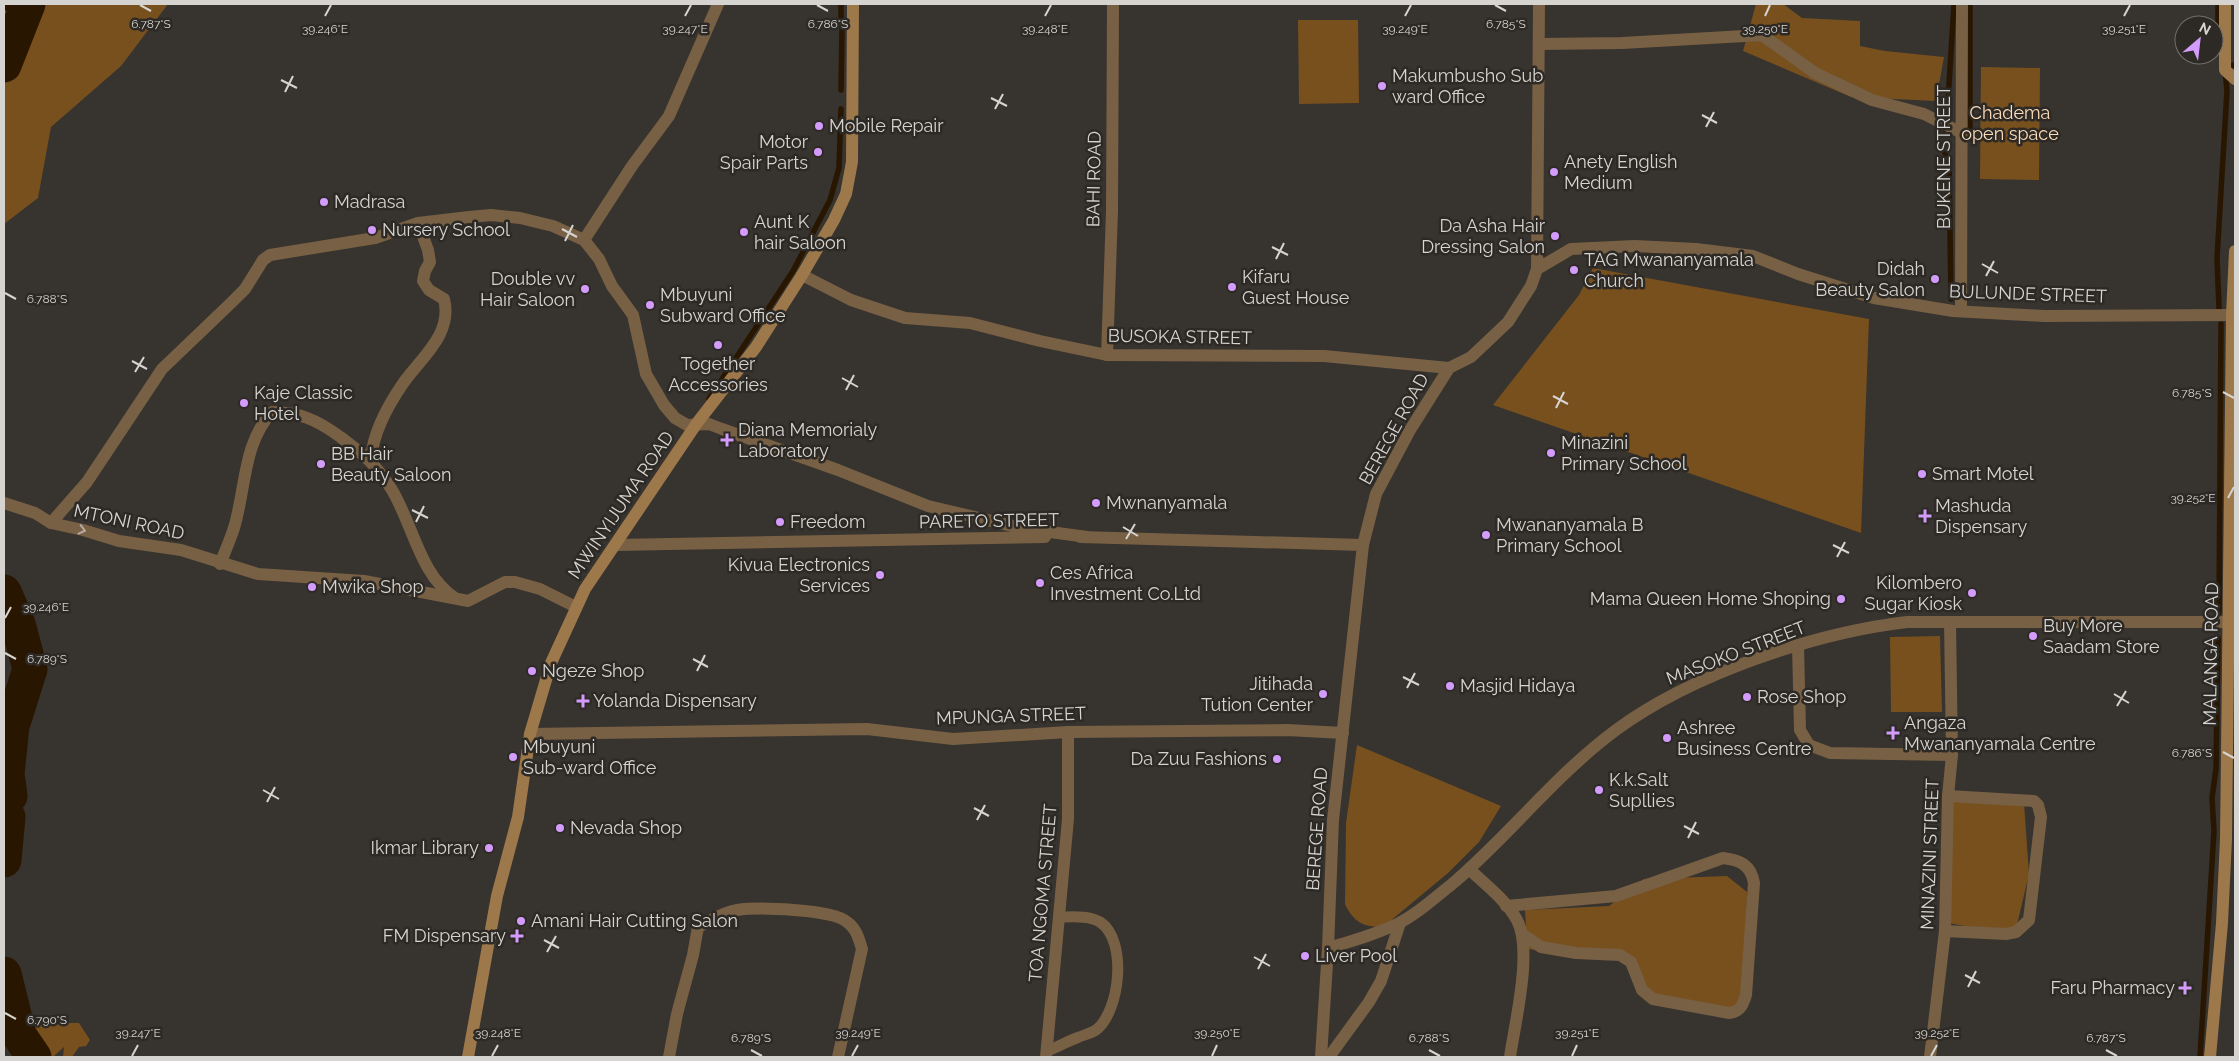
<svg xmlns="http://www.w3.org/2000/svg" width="2239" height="1061" font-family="Raleway,sans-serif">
	<rect width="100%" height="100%" fill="#37332f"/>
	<g fill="#77501e">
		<path d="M4 4H168L121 66 51 127 38 198 4 224Z"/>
		<path d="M1756 4H1783L1802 18 1860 21V46L1885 51 1944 57 1936 101 1851 97 1743 51Z"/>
		<path d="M1298 20H1358L1359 103 1299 104Z"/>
		<path d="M1981 67 2040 68 2039 180 1980 179Z"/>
		<path d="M1593 268 1869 319 1861 533 1493 405 1579 295Z"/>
		<path d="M1940 636 1942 712H1891L1890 637Z"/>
		<path d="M1357 745 1501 806 1479 842 1448 873 1383 927C1364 927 1354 923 1345 904L1346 823Z"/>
		<path d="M1953 802 2024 803 2029 874 2016 929H1982L1948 923Z"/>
		<path d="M1727 876 1747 892 1746 992 1732 1015 1647 995 1629 961 1527 949 1525 910 1609 906 1644 879Z"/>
		<path d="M49 1023H79L90 1040 86 1046 79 1047 72 1057H63L64 1047 54 1056 40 1057 25 1025Z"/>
	</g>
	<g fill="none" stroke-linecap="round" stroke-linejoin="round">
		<g stroke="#281601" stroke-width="5.5">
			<path d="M2218 4V34"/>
			<path d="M4 7 24 13"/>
			<path d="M841 16V4"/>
			<path d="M841 90 842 29"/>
			<path d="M1946 133 1954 4"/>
			<path d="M1970 133V4"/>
			<path d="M1945 153 1949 162 1951 299"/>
			<path d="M2219 308 2217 258 2227 91 2225 70 2235 64"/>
			<path d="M709 399 793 271 830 200 839 168 841 109"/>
			<path d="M2219 612 2221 324"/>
			<path d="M2200 1057 2214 831 2212 798 2216 769 2218 638"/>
		</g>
		<g stroke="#281601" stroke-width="35">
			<path d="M4 65 28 4"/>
			<path d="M4 592 18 624 30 669 12 726 7 774 10 796"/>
			<path d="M4 860 8 817"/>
			<path d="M4 974 19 1035 34 1057"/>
		</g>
		<path stroke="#786044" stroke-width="11" d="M1047 1051C1058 1047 1068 1041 1079 1037 1084 1035 1092 1033 1096 1030 1120 1012 1128 940 1100 922 1089 915 1071 917 1059 917"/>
		<g stroke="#786044" stroke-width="12">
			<path d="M1540 44 1622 43 1762 35 1815 73 1872 100 1924 114 1962 133"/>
			<path d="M584 240 632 166 669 116 718 4"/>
			<path d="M1537 269 1571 249 1635 246 1696 249 1753 256 1798 274 1874 298 1953 311 2044 316 2232 315"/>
			<path d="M802 275 851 300 905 318 970 323 1040 341 1107 355 1324 356 1449 368"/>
			<path d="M1961 310 1962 4"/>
			<path d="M1107 355 1112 211 1113 4"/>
			<path d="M371 459C373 432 388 405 404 382 421 358 453 334 444 299L429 290 423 281 425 271 430 262 428 250 418 223"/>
			<path d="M4 503 35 513 51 523 83 530 119 541 181 550 258 574 364 581 468 601 505 582H515L540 589 576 607"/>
			<path d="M51 523 87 482 162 369 232 302 245 289 263 260 270 255 375 238 418 223 469 217 491 215 520 218 553 226 584 240 599 259 612 286 633 315 646 374 664 405 675 418 687 425 709 424 722 429 838 470 928 506 1021 528 1087 537"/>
			<path d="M1080 537 1363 545"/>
			<path d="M616 545 1045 537"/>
			<path d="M220 564C225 552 230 540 234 528 246 488 243 443 272 412 299 412 317 420 339 436 364 455 375 463 392 490 413 525 420 575 455 598"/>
			<path d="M1798 645 1800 730 1809 745 1830 753 1952 755"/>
			<path d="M530 734 867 729 953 739 1068 732 1287 730 1343 733"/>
			<path d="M1469 869C1485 884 1506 900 1517 920 1533 951 1515 1022 1510 1057"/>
			<path d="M1506 906 1616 896 1723 858C1740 860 1751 865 1754 883L1746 995C1743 1005 1740 1012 1729 1013L1653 999 1642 990 1631 962 1620 955 1576 953 1541 947 1522 934"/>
			<path d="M1945 931 2006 934 2016 932 2029 920 2041 817 2038 805 2034 801 1948 796"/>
			<path d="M1328 948C1352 941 1377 934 1399 923 1418 914 1434 898 1451 885 1508 837 1555 775 1616 730 1692 674 1814 633 1907 622H2229"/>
			<path d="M669 1057 677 1014 693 955 698 927C710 921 723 912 737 910 757 907 832 909 847 922 856 928 859 939 862 949L838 1057"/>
			<path d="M1046 1057 1068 819V732"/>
			<path d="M1321 1057 1328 948 1333 820 1363 545 1376 494 1410 430 1449 368 1471 357 1508 322 1531 286 1537 269 1539 4"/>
			<path d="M1329 1057 1369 1002 1381 981 1400 923"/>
			<path d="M1930 1057 1945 931 1948 796 1952 755 1950 622"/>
		</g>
		<g stroke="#9d784b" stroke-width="12">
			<path d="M2225 4V70L2235 79"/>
			<path d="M468 1057 497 896 518 817 530 734 551 663 585 589 697 423 756 347 802 275 834 220 846 194 852 162 853 4"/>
			<path d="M2210 1057 2222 923 2226 839 2232 315 2235 251"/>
		</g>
	</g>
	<defs><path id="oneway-chevron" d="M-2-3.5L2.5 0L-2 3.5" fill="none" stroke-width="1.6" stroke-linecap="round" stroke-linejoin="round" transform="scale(1.25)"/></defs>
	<use stroke="#b5aba0" href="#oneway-chevron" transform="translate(82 530) rotate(14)"/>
	<path fill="none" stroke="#d6d4d1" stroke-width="2" d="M140 5 151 11M817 5 828 11M1495 5 1506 11M325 16 331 5M685 16 691 5M1045 16 1051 5M1405 16 1411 5M1765 16 1770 5M2124 16 2130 5M281 80 297 88M285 92 293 76M991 98 1007 106M995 109 1003 94M1702 115 1717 123M1706 127 1714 112M562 229 577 237M565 241 573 225M1272 247 1288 255M1276 259 1284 243M1982 264 1998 273M1986 276 1994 261M5 293 16 299M132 361 147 369M135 372 144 357M842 378 858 387M846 390 854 375M2223 392 2234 398M1553 396 1568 404M1556 408 1564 392M2228 498 2234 487M412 510 428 518M416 522 424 506M1123 527 1138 536M1126 539 1135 524M1833 545 1849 553M1837 557 1845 542M5 618 11 607M5 653 16 659M693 659 708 667M697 671 705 655M1403 677 1419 685M1407 688 1415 673M2114 694 2129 703M2117 706 2126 691M2223 752 2234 758M263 790 279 799M267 802 275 787M974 808 989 816M977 820 985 805M1684 826 1699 834M1688 838 1696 822M544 940 559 948M547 952 556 936M1254 957 1270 966M1258 969 1266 954M1965 975 1980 983M1968 987 1976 971M5 1013 16 1019M751 1050 762 1056M1429 1050 1440 1056M2106 1050 2117 1056M132 1056 138 1045M492 1056 498 1045M852 1056 858 1045M1212 1056 1217 1045M1572 1056 1577 1045M1931 1056 1937 1045"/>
	<g fill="#d39cfc" stroke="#2d2925" stroke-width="2">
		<circle cx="1382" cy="86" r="5"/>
		<circle cx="819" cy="126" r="5"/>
		<circle cx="818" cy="152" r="5"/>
		<circle cx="1554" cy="172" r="5"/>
		<circle cx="324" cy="202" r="5"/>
		<circle cx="372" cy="230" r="5"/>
		<circle cx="744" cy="232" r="5"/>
		<circle cx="1555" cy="236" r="5"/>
		<circle cx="1574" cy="270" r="5"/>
		<circle cx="1935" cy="279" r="5"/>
		<circle cx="1232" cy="287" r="5"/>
		<circle cx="585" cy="289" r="5"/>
		<circle cx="650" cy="305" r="5"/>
		<circle cx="718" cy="345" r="5"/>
		<circle cx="244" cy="403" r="5"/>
		<path d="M724.5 432.5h5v5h5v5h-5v5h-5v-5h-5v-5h5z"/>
		<circle cx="1551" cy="453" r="5"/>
		<circle cx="321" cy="464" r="5"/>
		<circle cx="1922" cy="474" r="5"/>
		<circle cx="1096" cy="503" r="5"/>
		<path d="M1922.5 508.5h5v5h5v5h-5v5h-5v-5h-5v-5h5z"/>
		<circle cx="780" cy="522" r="5"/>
		<circle cx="1486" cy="535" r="5"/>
		<circle cx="880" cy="575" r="5"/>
		<circle cx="1040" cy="583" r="5"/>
		<circle cx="312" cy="587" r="5"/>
		<circle cx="1972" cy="593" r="5"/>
		<circle cx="1841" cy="599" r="5"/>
		<circle cx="2033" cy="636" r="5"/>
		<circle cx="532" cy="671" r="5"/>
		<circle cx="1450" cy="686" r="5"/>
		<circle cx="1323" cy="694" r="5"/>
		<circle cx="1747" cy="697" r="5"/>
		<path d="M580.5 693.5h5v5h5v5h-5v5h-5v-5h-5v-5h5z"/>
		<path d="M1890.5 725.5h5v5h5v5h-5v5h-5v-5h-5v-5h5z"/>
		<circle cx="1667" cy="738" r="5"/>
		<circle cx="513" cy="757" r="5"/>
		<circle cx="1277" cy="759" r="5"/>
		<circle cx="1599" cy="790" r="5"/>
		<circle cx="560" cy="828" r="5"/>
		<circle cx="489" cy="848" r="5"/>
		<circle cx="521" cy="921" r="5"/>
		<path d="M514.5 928.5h5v5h5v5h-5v5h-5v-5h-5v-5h5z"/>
		<circle cx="1305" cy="956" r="5"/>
		<path d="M2182.5 980.5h5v5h5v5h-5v5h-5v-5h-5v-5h5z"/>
	</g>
	<g text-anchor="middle" stroke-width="5" stroke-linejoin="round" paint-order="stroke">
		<g font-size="18" fill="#d6d4d1" stroke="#2d2925" text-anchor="start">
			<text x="1392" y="82">Makumbusho Sub<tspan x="1392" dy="21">ward Office</tspan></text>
			<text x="829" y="132">Mobile Repair</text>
			<text x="808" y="148" text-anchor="end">Motor<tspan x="808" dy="21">Spair Parts</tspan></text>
			<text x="1564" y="168">Anety English<tspan x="1564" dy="21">Medium</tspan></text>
			<text x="334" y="208">Madrasa</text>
			<text x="754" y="228">Aunt K<tspan x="754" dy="21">hair Saloon</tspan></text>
			<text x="1545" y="232" text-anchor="end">Da Asha Hair<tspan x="1545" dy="21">Dressing Salon</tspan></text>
			<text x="382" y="236">Nursery School</text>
			<text x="1584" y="266">TAG Mwananyamala<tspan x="1584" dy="21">Church</tspan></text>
			<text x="1925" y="275" text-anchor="end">Didah<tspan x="1925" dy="21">Beauty Salon</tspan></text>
			<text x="1242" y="283">Kifaru<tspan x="1242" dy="21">Guest House</tspan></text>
			<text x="575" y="285" text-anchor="end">Double vv<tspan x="575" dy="21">Hair Saloon</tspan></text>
			<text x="660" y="301">Mbuyuni<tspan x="660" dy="21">Subward Office</tspan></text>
			<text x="718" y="370" text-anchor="middle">Together<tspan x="718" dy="21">Accessories</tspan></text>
			<text x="254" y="399">Kaje Classic<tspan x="254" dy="21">Hotel</tspan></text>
			<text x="738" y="436">Diana Memorialy<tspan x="738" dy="21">Laboratory</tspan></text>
			<text x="1561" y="449">Minazini<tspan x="1561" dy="21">Primary School</tspan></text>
			<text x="331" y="460">BB Hair<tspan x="331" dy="21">Beauty Saloon</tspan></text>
			<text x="1932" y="480">Smart Motel</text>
			<text x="1106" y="509">Mwnanyamala</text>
			<text x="1935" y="512">Mashuda<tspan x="1935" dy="21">Dispensary</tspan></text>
			<text x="790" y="528">Freedom</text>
			<text x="1496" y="531">Mwananyamala B<tspan x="1496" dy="21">Primary School</tspan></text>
			<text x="870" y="571" text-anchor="end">Kivua Electronics<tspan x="870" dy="21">Services</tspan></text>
			<text x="1050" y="579">Ces Africa<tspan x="1050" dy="21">Investment Co.Ltd</tspan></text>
			<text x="1962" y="589" text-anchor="end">Kilombero<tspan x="1962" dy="21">Sugar Kiosk</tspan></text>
			<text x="322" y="593">Mwika Shop</text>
			<text x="1831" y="605" text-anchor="end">Mama Queen Home Shoping</text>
			<text x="2043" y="632">Buy More<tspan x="2043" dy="21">Saadam Store</tspan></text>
			<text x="542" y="677">Ngeze Shop</text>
			<text x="1313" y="690" text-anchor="end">Jitihada<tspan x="1313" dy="21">Tution Center</tspan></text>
			<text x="1460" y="692">Masjid Hidaya</text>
			<text x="1757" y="703">Rose Shop</text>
			<text x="593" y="707">Yolanda Dispensary</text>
			<text x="1904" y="729">Angaza<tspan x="1904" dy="21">Mwananyamala Centre</tspan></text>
			<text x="1677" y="734">Ashree<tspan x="1677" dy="21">Business Centre</tspan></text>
			<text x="523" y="753">Mbuyuni<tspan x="523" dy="21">Sub-ward Office</tspan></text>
			<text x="1267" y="765" text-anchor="end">Da Zuu Fashions</text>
			<text x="1609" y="786">K.k.Salt<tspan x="1609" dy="21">Supllies</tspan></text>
			<text x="570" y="834">Nevada Shop</text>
			<text x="479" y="854" text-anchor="end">Ikmar Library</text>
			<text x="531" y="927">Amani Hair Cutting Salon</text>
			<text x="506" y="942" text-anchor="end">FM Dispensary</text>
			<text x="1315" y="962">Liver Pool</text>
			<text x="2175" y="994" text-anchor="end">Faru Pharmacy</text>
		</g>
		<g font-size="18" fill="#fcdcba" stroke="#2d2925">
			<text x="2010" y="119">Chadema<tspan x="2010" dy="21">open space</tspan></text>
		</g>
		<g font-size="18" fill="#d6d4d1" stroke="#2d2925">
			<text transform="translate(1944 157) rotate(-90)" y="6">BUKENE STREET</text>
			<text transform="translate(1094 179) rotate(-89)" y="6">BAHI ROAD</text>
			<text transform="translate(2028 294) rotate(2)" y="6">BULUNDE STREET</text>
			<text transform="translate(1180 337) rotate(1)" y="6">BUSOKA STREET</text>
			<text transform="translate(1394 429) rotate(-61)" y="6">BEREGE ROAD</text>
			<text transform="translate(621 505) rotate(-56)" y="6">MWINYIJUMA ROAD</text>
			<text transform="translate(989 521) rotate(-1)" y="6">PARETO STREET</text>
			<text transform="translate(129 522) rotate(12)" y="6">MTONI ROAD</text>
			<text transform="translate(1736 653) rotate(-21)" y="6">MASOKO STREET</text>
			<text transform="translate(2211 654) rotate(-89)" y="6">MALANGA ROAD</text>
			<text transform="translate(1011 716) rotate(-2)" y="6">MPUNGA STREET</text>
			<text transform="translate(1317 829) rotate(-86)" y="6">BEREGE ROAD</text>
			<text transform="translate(1930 854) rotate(-88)" y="6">MINAZINI STREET</text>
			<text transform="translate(1043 893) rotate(-85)" y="6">TOA NGOMA STREET</text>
		</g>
	</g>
	<g font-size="12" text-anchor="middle" fill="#d6d4d1" stroke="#2d2925" stroke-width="5" stroke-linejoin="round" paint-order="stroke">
		<text x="151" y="28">6.787°S</text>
		<text x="828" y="28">6.786°S</text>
		<text x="1506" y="28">6.785°S</text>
		<text x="325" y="33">39.246°E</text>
		<text x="685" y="33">39.247°E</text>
		<text x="1045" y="33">39.248°E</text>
		<text x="1405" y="33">39.249°E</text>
		<text x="1765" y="33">39.250°E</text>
		<text x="2124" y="33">39.251°E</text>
		<text x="47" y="303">6.788°S</text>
		<text x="2192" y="397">6.785°S</text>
		<text x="2193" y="502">39.252°E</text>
		<text x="46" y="611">39.246°E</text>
		<text x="47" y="663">6.789°S</text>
		<text x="2192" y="757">6.786°S</text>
		<text x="47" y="1024">6.790°S</text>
		<text x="138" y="1037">39.247°E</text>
		<text x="498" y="1037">39.248°E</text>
		<text x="858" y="1037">39.249°E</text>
		<text x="1217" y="1037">39.250°E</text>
		<text x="1577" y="1037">39.251°E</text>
		<text x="1937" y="1037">39.252°E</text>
		<text x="751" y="1042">6.789°S</text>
		<text x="1429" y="1042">6.788°S</text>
		<text x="2106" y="1042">6.787°S</text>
	</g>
	<rect width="2239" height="1061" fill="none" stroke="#d6d4d1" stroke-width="10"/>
	<g transform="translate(2199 40) rotate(28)"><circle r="24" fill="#2d2925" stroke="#716d6a"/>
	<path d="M0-4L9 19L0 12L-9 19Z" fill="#d39cfc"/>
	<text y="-8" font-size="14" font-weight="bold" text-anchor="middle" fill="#d6d4d1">N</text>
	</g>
</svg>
